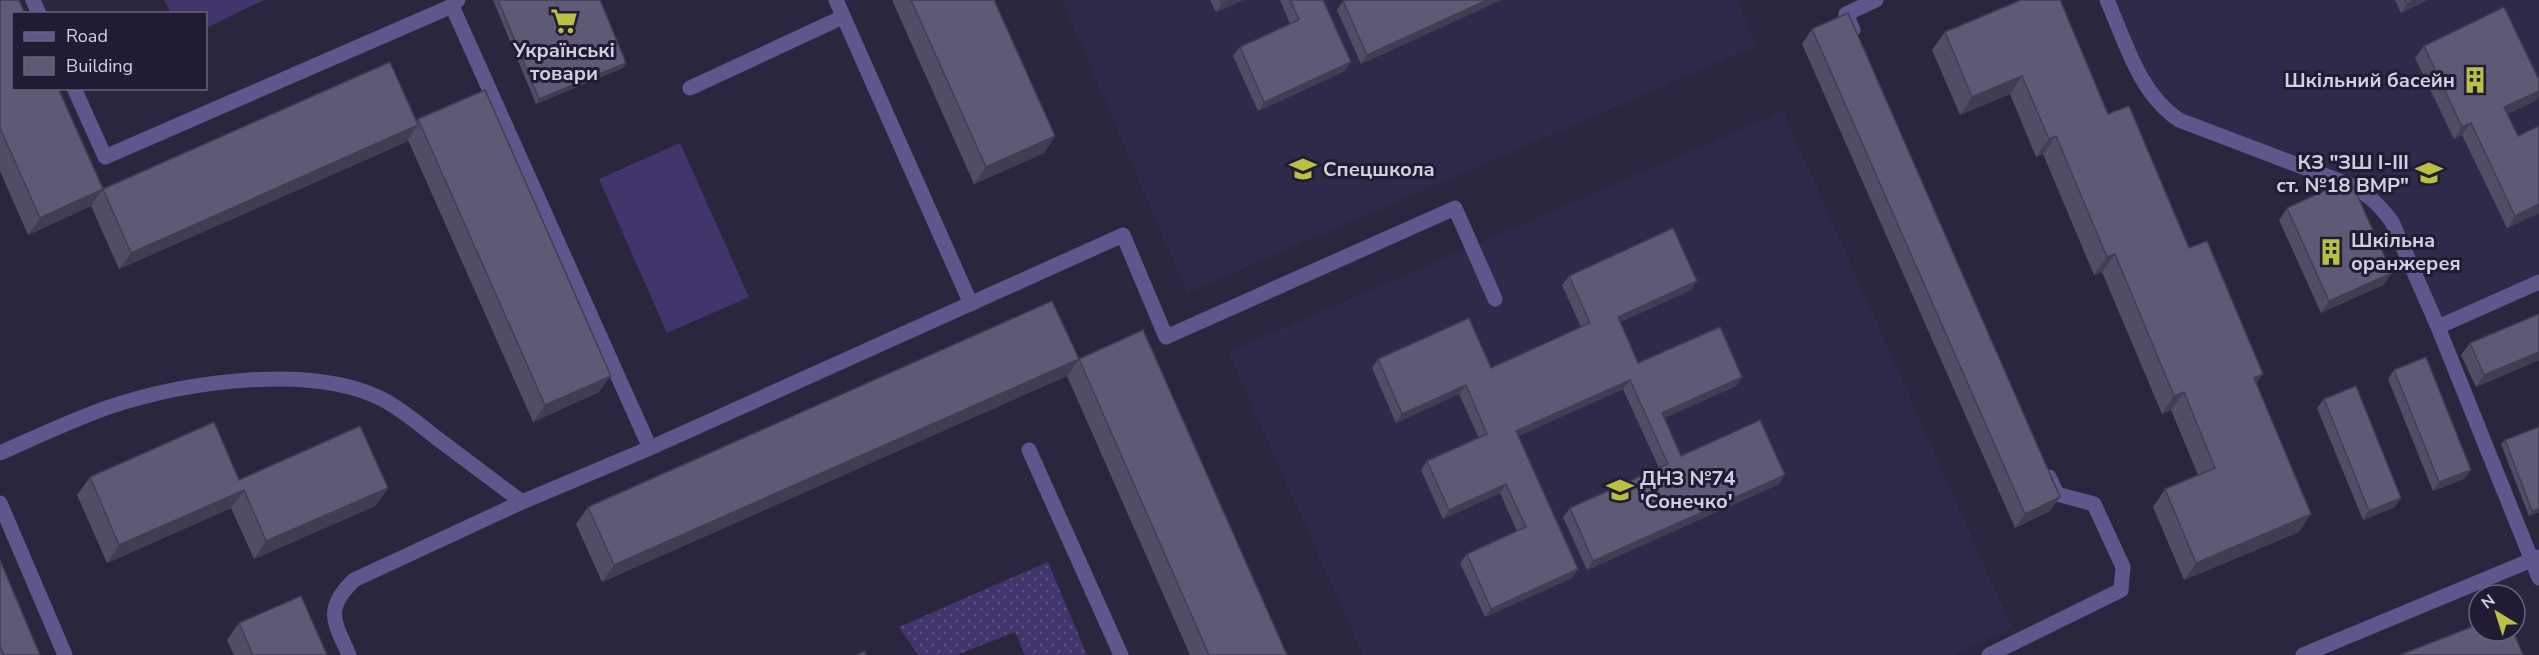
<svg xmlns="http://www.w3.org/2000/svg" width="2539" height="655" font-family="'Nunito Sans',sans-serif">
	<defs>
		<pattern id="grass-dots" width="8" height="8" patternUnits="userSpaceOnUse" patternTransform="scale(1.5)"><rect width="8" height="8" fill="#41356c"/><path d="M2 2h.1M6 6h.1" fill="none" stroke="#5b5181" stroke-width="1.8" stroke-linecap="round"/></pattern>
	</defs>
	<rect width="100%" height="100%" fill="#2a263e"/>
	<g fill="#2f2a49">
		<path d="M1062 0H1737L1756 46 1187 293Z"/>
		<path d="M2107 0H2539V282L2438 327 2381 207 2165 111Z"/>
		<path d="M1783 111 2012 628 1955 655H1363L1228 352Z"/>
	</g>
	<path fill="url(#grass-dots)" d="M1048 562 1087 655H1025L1015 632 957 655H918L899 627Z"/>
	<g fill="#41356c">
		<path d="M164 0H264L206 28V14L171 13Z"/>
		<path d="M680 143 749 297 667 333 599 179Z"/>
	</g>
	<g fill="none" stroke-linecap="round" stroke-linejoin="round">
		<g stroke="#60568c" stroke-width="15">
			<path d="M33 0 39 14"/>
			<path d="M836 0 971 304"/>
			<path d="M2107 0C2126 43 2139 93 2179 120L2345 183C2366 192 2379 204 2392 222L2438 327 2539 578"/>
			<path d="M452 6 650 448"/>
			<path d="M1853 30 1846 14 1876 0"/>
			<path d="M74 88 105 157 452 6 458 0"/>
			<path d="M690 88 843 17"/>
			<path d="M2438 327 2539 282"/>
			<path d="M1029 450 1121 655"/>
			<path d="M0 453C36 437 72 420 109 407 184 382 310 363 382 399 403 410 420 425 438 439 466 460 494 481 522 502"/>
			<path d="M349 655C334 621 324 609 354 580L522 502 650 448 1123 235 1166 337 1455 208 1495 299"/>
			<path d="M1989 655 2121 590 2123 567 2094 504 2057 494 2049 477"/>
			<path d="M2303 655 2539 557"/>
		</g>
		<path stroke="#60568c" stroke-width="15" d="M0 503 65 655"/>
	</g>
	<g fill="#514d65">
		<path d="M0 0 103 189 416 122 418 119 599 392 533 422 408 140 406 142 119 269 91 206 28 235 0 171Z"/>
		<path d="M493 0H600L626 63 623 68 536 104Z"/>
		<path d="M892 0H994L1055 136 1044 153 974 184Z"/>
		<path d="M1210 0H1243L1216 12Z"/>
		<path d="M1280 0H1323L1345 71 1258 111 1233 56 1240 47 1290 24Z"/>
		<path d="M1501 0 1361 64 1337 10 1343 1Z"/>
		<path d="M2395 0H2427L2401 13Z"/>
		<path d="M1812 29 2060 497 2050 511 2015 528 1802 44Z"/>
		<path d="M1945 32 2108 114 2189 248 2257 384 2299 532 2184 580 2153 507 2165 489 2198 475 2171 410 2162 414 2102 272 2094 275 2043 154 2036 157 2010 94 1960 115 1932 50Z"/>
		<path d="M2424 46 2539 80V95L2535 101 2507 114 2518 136 2539 213 2507 228 2462 135 2454 139 2415 58Z"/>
		<path d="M2287 208 2392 273 2383 285 2321 313 2279 220Z"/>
		<path d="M1569 276 1691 290 1620 322 1638 363 1742 377 1736 386 1664 418 1681 456 1779 484 1587 570 1563 517 1570 508 1659 468 1623 389 1518 436 1572 578 1485 617 1460 563 1467 554 1517 531 1500 493 1443 519 1421 470 1427 461 1479 438 1459 394 1396 423 1372 368 1378 359 1491 368 1581 327 1562 285Z"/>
		<path d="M2539 314V360L2476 387 2461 355 2470 343Z"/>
		<path d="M1079 359 1287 655H1190L1067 376Z"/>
		<path d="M2394 370 2471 470 2464 479 2433 491 2388 379Z"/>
		<path d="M1067 376 602 582 576 524 588 507Z"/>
		<path d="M2324 399 2395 507 2363 520 2317 408Z"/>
		<path d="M2505 440 2539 512 2529 516 2501 444Z"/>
		<path d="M90 477 239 480 388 488 375 506 254 559 231 508 107 563 77 495Z"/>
		<path d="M0 560 40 655H0Z"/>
		<path d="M239 623 327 655H234L227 640Z"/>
	</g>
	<g fill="#423e52">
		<path d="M1230 0H1243L1216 12 1222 3Z"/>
		<path d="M1487 0H1501L1361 64 1367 55Z"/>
		<path d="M2415 0H2427L2401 13 2407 4Z"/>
		<path d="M1351 62 1345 71 1258 111 1264 102Z"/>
		<path d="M626 63 623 68 536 104 539 99Z"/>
		<path d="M2022 76 2010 94 1960 115 1972 97Z"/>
		<path d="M2539 91V95L2535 101 2495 119 2504 107Z"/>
		<path d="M2471 123 2462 135 2454 139 2462 127Z"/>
		<path d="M418 125 406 142 119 269 131 253Z"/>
		<path d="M1055 136 1044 153 974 184 986 167Z"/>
		<path d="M2056 136 2043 154 2036 157 2049 139Z"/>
		<path d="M103 189 91 206 28 235 40 218Z"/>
		<path d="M2539 204V213L2507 228 2515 216Z"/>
		<path d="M2115 254 2102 272 2094 275 2107 257Z"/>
		<path d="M2392 273 2383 285 2321 313 2329 301Z"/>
		<path d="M1697 281 1691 290 1611 326 1618 317Z"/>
		<path d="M2539 352V360L2476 387 2484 375Z"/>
		<path d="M1079 359 1067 376 602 582 614 565Z"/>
		<path d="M2263 374 2251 392 2254 378Z"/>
		<path d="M611 376 599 392 533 422 545 405Z"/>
		<path d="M1742 377 1736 386 1656 422 1662 413Z"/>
		<path d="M1630 380 1623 389 1510 440 1516 431Z"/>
		<path d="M1466 385 1459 394 1396 423 1402 414Z"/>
		<path d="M2184 392 2171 410 2162 414 2174 396Z"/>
		<path d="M2471 470 2464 479 2433 491 2439 482Z"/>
		<path d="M1785 475 1779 484 1587 570 1593 561Z"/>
		<path d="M1506 484 1500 493 1443 519 1449 510Z"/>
		<path d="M388 488 375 506 254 559 266 541Z"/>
		<path d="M244 490 231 508 107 563 119 545Z"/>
		<path d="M2060 497 2050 511 2015 528 2025 514Z"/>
		<path d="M2401 498 2395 507 2363 520 2369 511Z"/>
		<path d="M2539 509V512L2529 516 2532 511Z"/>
		<path d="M2311 514 2299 532 2184 580 2196 563Z"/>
		<path d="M1578 569 1572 578 1485 617 1491 609Z"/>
	</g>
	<g fill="#5e5975" stroke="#423e52" stroke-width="1.5">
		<path d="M0 0H19L25 14H14V88H58L103 189 40 218 0 128Z"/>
		<path d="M498 0H600L626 63 539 99Z"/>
		<path d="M911 0H994L1055 136 986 167Z"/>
		<path d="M1221 0H1230L1222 3Z"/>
		<path d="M1290 0H1323L1351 62 1264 102 1240 47 1299 20Z"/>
		<path d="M1346 0H1487L1367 55 1343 1Z"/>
		<path d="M2021 0H2060L2108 114 2129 106 2189 248 2207 241 2263 374 2254 378 2311 514 2196 563 2165 489 2215 468 2184 392 2174 396 2115 254 2107 257 2056 136 2049 139 2022 76 1972 97 1945 32Z"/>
		<path d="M2405 0H2415L2407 4Z"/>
		<path d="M2504 7 2539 80V91L2504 107 2518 136 2539 126V204L2515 216 2471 123 2462 127 2424 46Z"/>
		<path d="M1848 13 2060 497 2025 514 1812 29Z"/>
		<path d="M390 62 418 125 131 253 103 189Z"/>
		<path d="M485 90 611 376 545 405 418 119Z"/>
		<path d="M2350 179 2392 273 2329 301 2287 208Z"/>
		<path d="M1673 228 1697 281 1618 317 1638 363 1720 327 1742 377 1662 413 1681 456 1760 420 1785 475 1593 561 1570 508 1668 464 1630 380 1516 431 1578 569 1491 609 1467 554 1526 527 1506 484 1449 510 1427 461 1487 434 1466 385 1402 414 1378 359 1469 318 1491 368 1590 323 1569 276Z"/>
		<path d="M1052 301 1079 359 614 565 588 507Z"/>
		<path d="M2539 314V352L2484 375 2470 343Z"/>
		<path d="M1143 330 1287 655H1209L1079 359Z"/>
		<path d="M2426 357 2471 470 2439 482 2394 370Z"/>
		<path d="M2356 386 2401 498 2369 511 2324 399Z"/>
		<path d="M214 422 239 480 360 426 388 488 266 541 244 490 119 545 90 477Z"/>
		<path d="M2539 427V509L2532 511 2505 440Z"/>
		<path d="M0 560 40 655H4L0 646Z"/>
		<path d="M301 596 327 655H253L239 623Z"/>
		<path d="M2479 624V631H2513L2523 655H2400Z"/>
		<path d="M865 651 866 655H857Z"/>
	</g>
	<defs>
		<symbol id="supermarket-bare" viewBox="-9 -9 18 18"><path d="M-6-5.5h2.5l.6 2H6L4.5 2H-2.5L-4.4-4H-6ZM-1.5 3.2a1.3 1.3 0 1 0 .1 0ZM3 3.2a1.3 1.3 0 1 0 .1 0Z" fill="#bbc044" stroke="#211c34" stroke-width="2.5" paint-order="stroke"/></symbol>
		<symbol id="building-bare" viewBox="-9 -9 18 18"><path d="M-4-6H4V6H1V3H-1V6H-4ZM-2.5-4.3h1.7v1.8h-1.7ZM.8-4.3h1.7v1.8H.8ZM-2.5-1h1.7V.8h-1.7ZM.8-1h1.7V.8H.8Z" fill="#bbc044" stroke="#211c34" stroke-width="2.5" paint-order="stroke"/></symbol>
		<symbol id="school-bare" viewBox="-9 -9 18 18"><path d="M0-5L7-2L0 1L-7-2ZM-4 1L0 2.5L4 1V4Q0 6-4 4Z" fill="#bbc044" stroke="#211c34" stroke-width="2.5" paint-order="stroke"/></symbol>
	</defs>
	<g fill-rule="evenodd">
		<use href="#supermarket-bare" x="545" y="2" width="38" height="38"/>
		<use href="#building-bare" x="2456" y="61" width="38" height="38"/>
		<use href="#school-bare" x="1284" y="150" width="38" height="38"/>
		<use href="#school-bare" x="2410" y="154" width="38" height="38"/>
		<use href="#building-bare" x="2312" y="233" width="38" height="38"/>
		<use href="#school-bare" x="1601" y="471" width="38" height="38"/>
	</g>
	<g text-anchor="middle" stroke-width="6" stroke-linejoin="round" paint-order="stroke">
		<g font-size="20" font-weight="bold" fill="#d1cfdf" stroke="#211c34" text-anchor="start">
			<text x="564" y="57" text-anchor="middle">Українські<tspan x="564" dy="23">товари</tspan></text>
			<text x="2455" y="87" text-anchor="end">Шкільний басейн</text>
			<text x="2409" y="169" text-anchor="end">КЗ "ЗШ І-ІІІ<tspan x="2409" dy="23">ст. №18 ВМР"</tspan></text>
			<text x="1323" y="176">Спецшкола</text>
			<text x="2351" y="247">Шкільна<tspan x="2351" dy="23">оранжерея</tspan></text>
			<text x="1640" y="485">ДНЗ №74<tspan x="1640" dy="23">'Сонечко'</tspan></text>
		</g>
	</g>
	<rect x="12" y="12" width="195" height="78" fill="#211c34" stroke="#676478" stroke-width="1.5"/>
	<rect x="24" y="32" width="30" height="9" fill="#60568c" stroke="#676478" stroke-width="1.5"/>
	<text x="66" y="42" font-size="18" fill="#d1cfdf">Road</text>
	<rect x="24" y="57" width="30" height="18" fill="#5e5975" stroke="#676478" stroke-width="1.5"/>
	<text x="66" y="72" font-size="18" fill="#d1cfdf">Building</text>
	<g transform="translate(2497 613) rotate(322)"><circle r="28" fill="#211c34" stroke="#676478" stroke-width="1.5"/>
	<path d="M0-4.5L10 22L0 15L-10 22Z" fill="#bbc044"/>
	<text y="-9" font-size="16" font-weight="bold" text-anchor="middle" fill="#d1cfdf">N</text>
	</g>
</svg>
